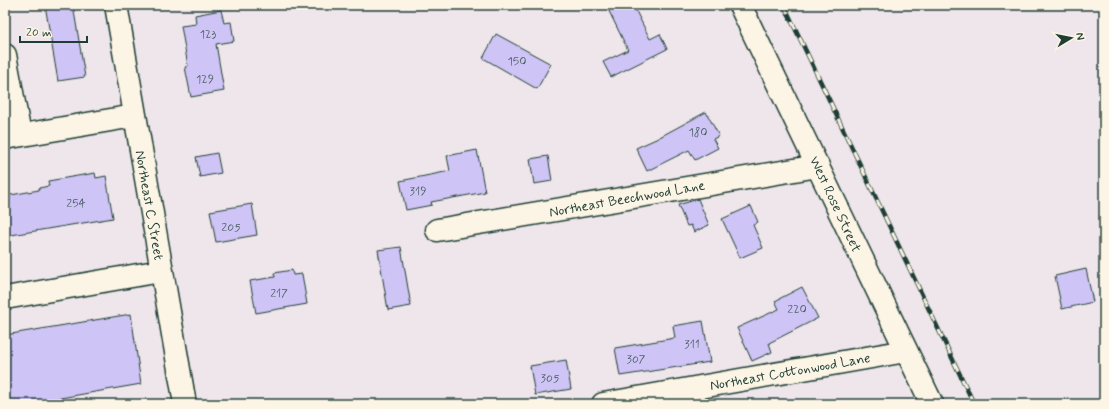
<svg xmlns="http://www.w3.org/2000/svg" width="1109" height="409" font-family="Mynerve,sans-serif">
	<rect width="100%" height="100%" fill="#eee6ea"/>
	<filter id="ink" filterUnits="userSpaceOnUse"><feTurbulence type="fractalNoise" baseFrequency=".025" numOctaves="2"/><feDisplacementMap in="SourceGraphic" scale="8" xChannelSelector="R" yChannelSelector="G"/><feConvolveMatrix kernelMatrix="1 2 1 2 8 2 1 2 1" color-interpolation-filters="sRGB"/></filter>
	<g filter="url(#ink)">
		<g fill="#cfc4f6" stroke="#1f3d34">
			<path d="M45 5H73L85 77 58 81Z"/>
			<path d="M606 5H633L650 39 660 34 667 49 611 77 603 62 628 50Z"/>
			<path d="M221 10 224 23 231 22 234 41 216 44 224 91 191 97 185 67 188 66 181 26 196 24 195 15Z"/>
			<path d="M496 34 551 64 537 89 483 58Z"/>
			<path d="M706 112 719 136 713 139 718 148 695 160 689 150 647 171 636 148 656 139Z"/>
			<path d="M477 150 485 192 431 202 432 205 406 210 400 181 450 171 447 156Z"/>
			<path d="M217 153 221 173 200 177 196 157Z"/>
			<path d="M548 156 552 181 534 184 530 159Z"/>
			<path d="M95 173 96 178 106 176 113 218 5 236V196L39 190V188L49 186 48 181Z"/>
			<path d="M698 199 709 225 694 232 691 225 687 226 678 205Z"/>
			<path d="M252 204 257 235 216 242 210 211Z"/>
			<path d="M751 206 758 222 753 225 763 248 740 258 722 219Z"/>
			<path d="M401 247 411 306 388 310 378 250Z"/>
			<path d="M1086 269 1093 302 1062 309 1055 276Z"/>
			<path d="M292 270 293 275 302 274 307 304 256 313 250 281 275 277 274 273Z"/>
			<path d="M802 287 818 318 769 343 772 352 752 361 737 328 779 309 775 301Z"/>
			<path d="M131 314 141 384 26 404H5V335Z"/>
			<path d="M703 321 710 362 620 376 615 348 675 338 673 326Z"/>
			<path d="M566 360 571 389 535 395 530 366Z"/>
		</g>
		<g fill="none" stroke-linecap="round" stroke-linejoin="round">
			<defs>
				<g id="minor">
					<path d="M116 5 185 404"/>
					<path d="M5 55 20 135"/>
					<path d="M5 138 134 116"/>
					<path d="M437 230 818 166"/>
					<path d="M5 298 161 271"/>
					<path d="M603 404 906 351"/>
				</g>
				<path id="major" d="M740 5 932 404"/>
			</defs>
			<use href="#minor" stroke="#1f3d34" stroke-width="25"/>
			<use href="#major" stroke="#1f3d34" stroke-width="25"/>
			<use href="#minor" stroke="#fcf5e5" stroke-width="22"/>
			<use href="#major" stroke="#fcf5e5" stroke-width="22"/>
			<defs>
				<path id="rail" d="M784 5 974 404"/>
			</defs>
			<use href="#rail" stroke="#1f3d34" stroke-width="4.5"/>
			<use href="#rail" stroke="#fcf5e5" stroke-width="3" stroke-dasharray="9" stroke-linecap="butt"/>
		</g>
	</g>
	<g text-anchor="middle" stroke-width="3.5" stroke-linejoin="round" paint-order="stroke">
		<g font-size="12" fill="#4b5f64">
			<text x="208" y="38">123</text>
			<text x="517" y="65">150</text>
			<text x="205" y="83">129</text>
			<text x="698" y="136">180</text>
			<text x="418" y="195">319</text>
			<text x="76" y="207">254</text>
			<text x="231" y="231">205</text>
			<text x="279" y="297">217</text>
			<text x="797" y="313">220</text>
			<text x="692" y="348">311</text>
			<text x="636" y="363">307</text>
			<text x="550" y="382">305</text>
		</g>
		<g font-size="14" fill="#1f3d34" stroke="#fcf5e5">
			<text transform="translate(627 198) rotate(-10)" y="5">Northeast Beechwood Lane</text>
			<text transform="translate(836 204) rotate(65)" y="5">West Rose Street</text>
			<text transform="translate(150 205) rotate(80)" y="5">Northeast C Street</text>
			<text transform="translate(790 371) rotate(-10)" y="5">Northeast Cottonwood Lane</text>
		</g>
	</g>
	<rect width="1109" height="409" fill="none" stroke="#fcf5e5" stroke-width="20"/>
	<rect x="10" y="10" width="1089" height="389" fill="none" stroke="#1f3d34" stroke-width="1.5" filter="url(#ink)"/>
	<g transform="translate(1071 38) rotate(80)" stroke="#fcf5e5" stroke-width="3" paint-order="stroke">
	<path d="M0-3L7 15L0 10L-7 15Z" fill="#1f3d34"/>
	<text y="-6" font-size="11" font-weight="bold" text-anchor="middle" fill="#1f3d34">N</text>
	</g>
	<path d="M20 36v6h67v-6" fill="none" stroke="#1f3d34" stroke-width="2"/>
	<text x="26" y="36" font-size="12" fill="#1f3d34" stroke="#fcf5e5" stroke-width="3" paint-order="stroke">20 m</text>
</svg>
